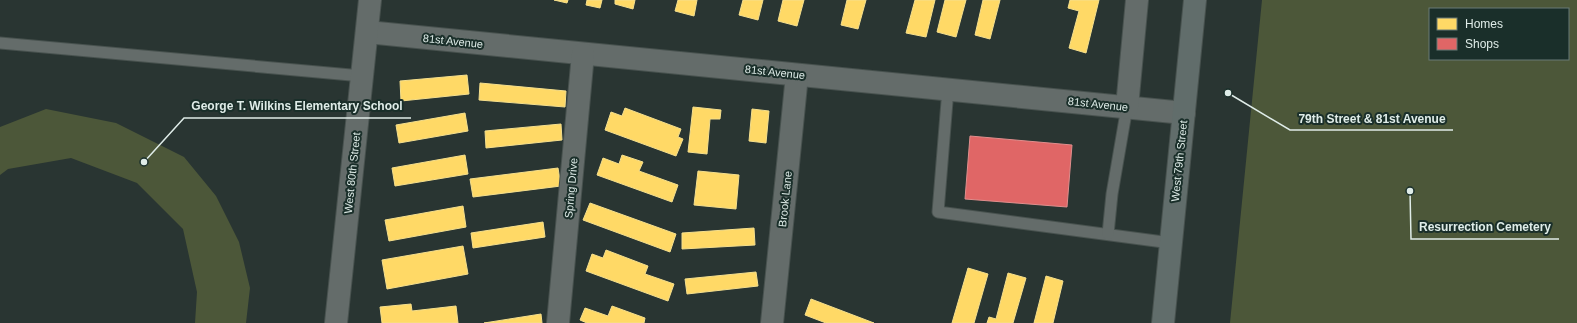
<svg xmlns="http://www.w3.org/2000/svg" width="1577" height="323" font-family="Helvetica,sans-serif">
	<rect width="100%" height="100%" fill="#293532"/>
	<g fill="#4c5739" fill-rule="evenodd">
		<path d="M1262 0H1577V323H1230ZM1430 9H1568V59H1430Z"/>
		<path d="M46 109 116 123 184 157 216 196 239 242 250 288 246 323H195L197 292 183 229 137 183 71 158 8 169 0 175V127Z"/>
	</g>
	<g fill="#ffd966" stroke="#f5df8d">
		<path d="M554 0H568L567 3Z"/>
		<path d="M587 0H602L600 8 586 5Z"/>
		<path d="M615 0H635L633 9 615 4Z"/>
		<path d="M678 0H697L694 16 675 11Z"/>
		<path d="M743 0H763L758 20 739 15Z"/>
		<path d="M783 0H804L797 26 778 21Z"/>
		<path d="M847 0H866L858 29 841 25Z"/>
		<path d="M915 0H935L926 37 906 33Z"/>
		<path d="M945 0H966L956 37 937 32Z"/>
		<path d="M983 0H1000L990 39 975 35Z"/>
		<path d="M1070 0H1099L1086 53 1069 48 1079 11 1068 8Z"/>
		<path d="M467 75 469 94 401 101 400 81Z"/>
		<path d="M480 83 566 91 565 107 479 100Z"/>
		<path d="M693 107 721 110 720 119H710L707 154 688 152Z"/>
		<path d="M625 108 681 129 678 137 683 139 676 156 605 130 611 112 622 116Z"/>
		<path d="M752 109 769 111 766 143 749 141Z"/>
		<path d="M465 113 468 131 399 143 396 125Z"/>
		<path d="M561 124 562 140 486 148 485 131Z"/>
		<path d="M465 155 468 174 395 186 392 168Z"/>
		<path d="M622 155 643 162 639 171 678 185 672 202 597 175 603 158 619 164Z"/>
		<path d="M558 168 561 186 473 197 470 179Z"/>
		<path d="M698 171 739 175 736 209 694 205Z"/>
		<path d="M590 203 676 234 670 252 583 220Z"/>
		<path d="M463 206 466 227 389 241 385 220Z"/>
		<path d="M543 222 545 237 473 248 471 233Z"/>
		<path d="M754 228 755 245 682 249V233Z"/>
		<path d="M463 246 468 274 387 289 382 260Z"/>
		<path d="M606 250 648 266 645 274 674 284 668 301 586 271 592 254 603 258Z"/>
		<path d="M968 268 988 274 974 323H952Z"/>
		<path d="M756 272 758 286 687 294 685 279Z"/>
		<path d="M1008 273 1026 278 1013 323H987L989 317 996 319Z"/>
		<path d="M1046 276 1063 281 1053 323H1034Z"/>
		<path d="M811 299 874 323H826L805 315Z"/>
		<path d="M411 304 412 311 456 306 458 323H382L380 307Z"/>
		<path d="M612 306 645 318 644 323H587L580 320 585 308 608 316Z"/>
		<path d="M541 314 542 323H484Z"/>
	</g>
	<path fill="#e06666" stroke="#e08e8d" d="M970 136 1072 145 1067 207 965 199Z"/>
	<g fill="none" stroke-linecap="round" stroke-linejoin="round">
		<defs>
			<g id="service">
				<path d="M0 43 362 76"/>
				<path d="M948 89 938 212 1171 243"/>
				<path d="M1108 234 1112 194 1127 107"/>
			</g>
			<g id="minor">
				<path d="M367 32 1184 113"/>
				<path d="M1127 107 1137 0"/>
				<path d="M336 323 370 0"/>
				<path d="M558 323 583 54"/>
				<path d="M772 323 797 75"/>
			</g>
			<path id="secondary" d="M1163 323 1195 0"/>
		</defs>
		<use href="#service" stroke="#48524f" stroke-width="13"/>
		<use href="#minor" stroke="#48524f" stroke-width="24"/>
		<use href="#secondary" stroke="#48524f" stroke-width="24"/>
		<use href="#service" stroke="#646c6a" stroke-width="11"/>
		<use href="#minor" stroke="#646c6a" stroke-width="22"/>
		<use href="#secondary" stroke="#616d6b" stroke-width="22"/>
	</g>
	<g text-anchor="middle" stroke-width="4" stroke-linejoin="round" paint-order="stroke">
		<g font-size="11" fill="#dfece8" stroke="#1a2f2a">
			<text transform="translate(453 41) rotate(6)" y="4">81st Avenue</text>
			<text transform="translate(775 72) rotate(6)" y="4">81st Avenue</text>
			<text transform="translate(1098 104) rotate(6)" y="4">81st Avenue</text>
			<text transform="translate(1179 161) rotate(-84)" y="4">West 79th Street</text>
			<text transform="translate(352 173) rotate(-84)" y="4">West 80th Street</text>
			<text transform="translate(571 188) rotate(-85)" y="4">Spring Drive</text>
			<text transform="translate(785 199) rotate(-84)" y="4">Brook Lane</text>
		</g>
	</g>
	<path fill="none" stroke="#dfece8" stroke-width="1.5" d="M144 162L184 118H411M1228 93L1290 130H1453M1410 191L1411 239H1559"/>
	<g fill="#dfece8" stroke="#1a2f2a" stroke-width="1.5">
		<circle cx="144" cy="162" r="4"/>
		<circle cx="1228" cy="93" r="4"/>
		<circle cx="1410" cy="191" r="4"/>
	</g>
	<g font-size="12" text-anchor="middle" font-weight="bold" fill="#dfece8" stroke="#1a2f2a" stroke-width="4" stroke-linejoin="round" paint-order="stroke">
		<text x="297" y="110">George T. Wilkins Elementary School</text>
		<text x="1372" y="123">79th Street &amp; 81st Avenue</text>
		<text x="1485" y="231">Resurrection Cemetery</text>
	</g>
	<rect x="1429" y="8" width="140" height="52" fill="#1a2f2a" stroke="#697b76"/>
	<rect x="1437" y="18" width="20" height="12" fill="#ffd966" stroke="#697b76"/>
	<text x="1465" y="28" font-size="12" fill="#dfece8">Homes</text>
	<rect x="1437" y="38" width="20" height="12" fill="#e06666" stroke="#697b76"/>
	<text x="1465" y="48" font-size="12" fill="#dfece8">Shops</text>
</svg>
